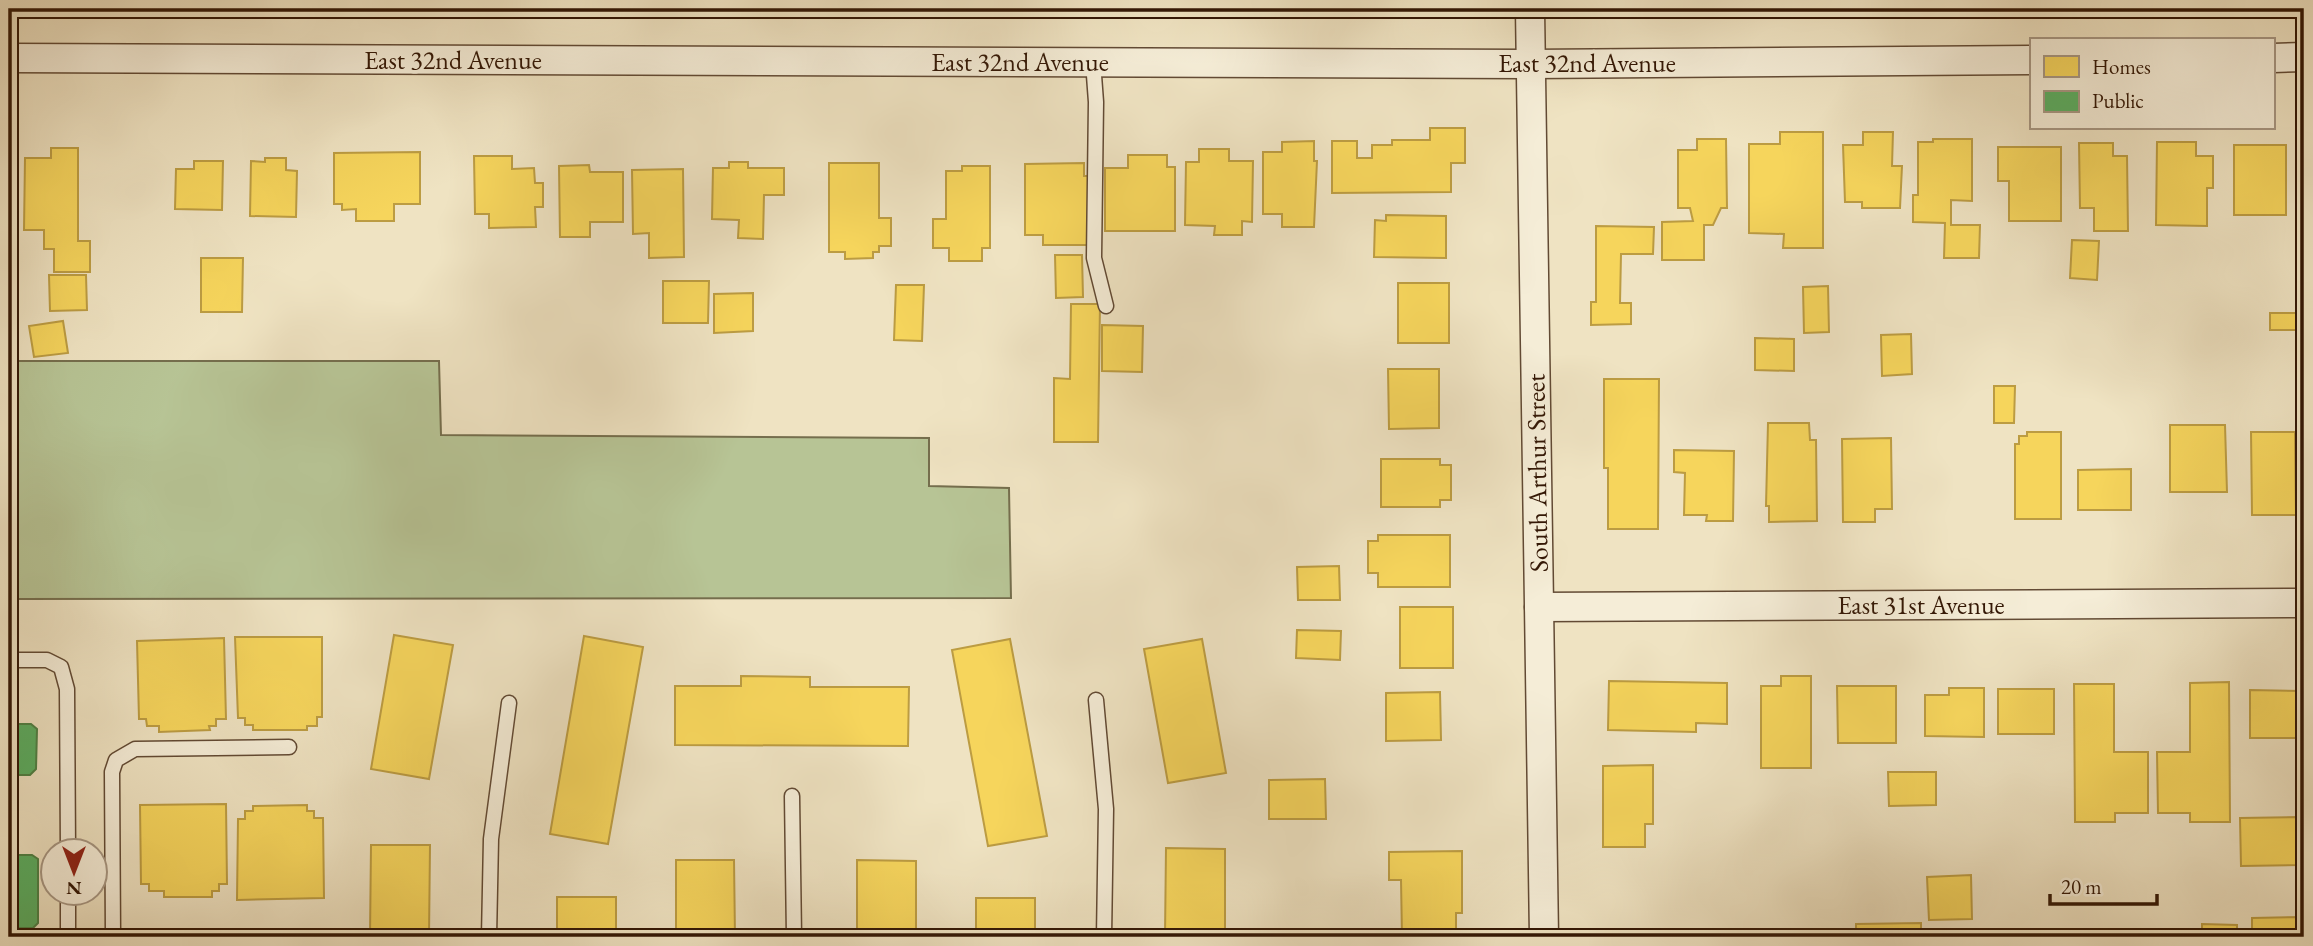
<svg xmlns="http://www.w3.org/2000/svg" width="2313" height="946" font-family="'EB Garamond',serif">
	<rect width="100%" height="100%" fill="#efe3c2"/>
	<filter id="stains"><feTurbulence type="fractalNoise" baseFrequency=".00286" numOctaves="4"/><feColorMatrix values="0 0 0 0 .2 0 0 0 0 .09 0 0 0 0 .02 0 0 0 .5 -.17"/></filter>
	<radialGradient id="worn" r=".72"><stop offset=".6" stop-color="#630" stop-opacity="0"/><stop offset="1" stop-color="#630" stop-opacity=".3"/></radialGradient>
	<path fill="#b7c495" stroke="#756e4d" stroke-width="2" d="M9 361H439L441 435 929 438V486L1009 488 1011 598 9 599Z"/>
	<g fill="#f6d55c" stroke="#bc9c42" stroke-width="2">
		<path d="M1430 128H1465V163H1451V192L1332 193V141H1357V158H1372V145H1392V140H1430Z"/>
		<path d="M1780 132H1823V248H1783L1784 234 1749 233V144H1780Z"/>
		<path d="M1863 132H1893L1892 166H1902L1900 208H1862V202H1845L1843 145H1863Z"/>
		<path d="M1697 139H1726L1727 208H1721L1713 225H1704V260H1662V222L1693 221 1690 208H1678V150H1697Z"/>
		<path d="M1933 139H1972V201L1951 200V225H1980L1979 258H1944L1945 223 1913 222V195H1918V142H1933Z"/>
		<path d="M1314 141V161H1317L1314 227H1282V214H1263V152H1282V142Z"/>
		<path d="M2157 142H2196V156H2213V188H2207V226L2156 225Z"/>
		<path d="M2079 143H2113V156H2127L2128 231H2094V208H2080Z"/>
		<rect x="2234" y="145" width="52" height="70"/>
		<path d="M1998 147H2061V221H2009V181H1998Z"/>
		<path d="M51 148H78V241H90V272H54V249H44V230H24L25 158H51Z"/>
		<path d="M1199 149H1229V161H1253L1252 222 1242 221V235H1214L1215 226 1185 225 1186 162H1199Z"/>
		<path d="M420 152V204H394V221H356V209L342 210V204H334V153Z"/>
		<path d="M1128 155H1167V167H1175V231H1105V168H1128Z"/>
		<path d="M474 156H512V169L534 168 535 183H543V207H535L536 227 489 228V214H475Z"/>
		<path d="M265 158H286V170L297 171 296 217 250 216 251 161 265 162Z"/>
		<path d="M194 161H223L222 210 175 209 176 169H194Z"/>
		<path d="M729 162H748V168H784V195H764L763 239 738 238 739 220 712 219 713 168H729Z"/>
		<path d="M829 163H879V218H891V246H879V252H873V258L845 259V252H829Z"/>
		<path d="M1084 163V176H1088V245H1043V235H1025V164Z"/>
		<path d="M589 165 590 172H623V222H590V237H560L559 166Z"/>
		<path d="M962 166H990V248H982V261H949V248H933V219H946V171H962Z"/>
		<path d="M683 169 684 257 649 258V233L633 234 632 170Z"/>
		<path d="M1386 215 1446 216V258L1374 257 1375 220 1386 221Z"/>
		<path d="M1596 226 1654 227 1653 254H1621L1620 303H1631V324L1591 325V302H1596Z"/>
		<path d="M2072 240 2099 241 2097 280 2070 278Z"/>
		<path d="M1055 255H1082L1083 297 1056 298Z"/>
		<path d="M201 258H243L242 312H201Z"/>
		<path d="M49 275H86L87 310 50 311Z"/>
		<path d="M663 281H709L708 323H663Z"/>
		<rect x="1398" y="283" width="51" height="60"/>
		<path d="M896 285H924L922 341 894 340Z"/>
		<path d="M1828 286 1829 332 1804 333 1803 287Z"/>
		<path d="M753 293V331L714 333V294Z"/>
		<path d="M1071 304H1100L1098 442H1054V378L1070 379Z"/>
		<rect x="2270" y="313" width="33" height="17"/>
		<path d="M63 321 68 353 34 357 29 326Z"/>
		<path d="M1102 325 1143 326 1142 372 1102 371Z"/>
		<path d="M1911 334 1912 374 1882 376 1881 335Z"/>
		<path d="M1755 338 1794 339V371L1755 370Z"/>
		<path d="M1388 369H1439V428L1389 429Z"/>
		<path d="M1604 379H1659L1658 529H1608V468H1604Z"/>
		<path d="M1994 386H2015L2014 423H1994Z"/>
		<path d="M1768 423H1809L1810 440H1816L1817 521 1769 522V506H1766Z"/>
		<path d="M2170 425H2225L2227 492H2170Z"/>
		<path d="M2027 432H2061V519H2015V444H2019V436H2027Z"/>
		<path d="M2251 432H2295L2296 515H2252Z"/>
		<path d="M1891 438 1892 509H1875V522H1843L1842 439Z"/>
		<path d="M1674 450 1734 451 1733 521H1706L1707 515H1684L1685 473 1674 472Z"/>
		<path d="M1381 459H1440V465H1451V500H1440V507H1381Z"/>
		<path d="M2131 469V510H2078V470Z"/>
		<path d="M1378 535H1450V587H1378V573H1368V541H1378Z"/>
		<path d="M1339 566 1340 600H1298L1297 567Z"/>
		<rect x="1400" y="607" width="53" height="61"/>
		<path d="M1297 630 1341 631 1340 660 1296 658Z"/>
		<path d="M394 635 453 645 429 779 371 769Z"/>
		<path d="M584 636 643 647 608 844 550 834Z"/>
		<path d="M235 637H322V717H317V726H307V730H253V725H245V718H238Z"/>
		<path d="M224 638 226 719H216V726H209L210 730 159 732V726H147L146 719H139L137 641Z"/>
		<path d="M1010 639 1047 836 988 846 952 650Z"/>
		<path d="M1202 639 1226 773 1168 783 1144 649Z"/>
		<path d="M741 676 810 677V687H909L908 746 675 745V686H741Z"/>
		<path d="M1781 676H1811V768H1761V686H1781Z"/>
		<path d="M1609 681 1727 683V724L1696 723V732L1608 730Z"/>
		<path d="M2229 682 2230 822H2190V813H2158L2157 752H2190V683Z"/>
		<path d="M2074 684H2114V752H2148V813H2115V822H2075Z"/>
		<path d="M1837 686H1896V743H1838Z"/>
		<path d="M1949 688H1984V737L1925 736V695H1949Z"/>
		<rect x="1998" y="689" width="56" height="45"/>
		<path d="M2250 690 2302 691V738H2250Z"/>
		<path d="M1440 692 1441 740 1386 741V693Z"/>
		<path d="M1653 765V824H1645V847H1603V766Z"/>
		<path d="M1888 772H1936V805L1889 806Z"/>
		<path d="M1325 779 1326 819H1269V780Z"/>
		<path d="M226 804 227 884H219V891H212V897H164V891H149V884H141L140 805Z"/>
		<path d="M307 805V811H314V818H323L324 898 237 900 238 819H245V811H253V806Z"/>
		<path d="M2298 817 2299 865 2241 866 2240 818Z"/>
		<path d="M371 845H430L429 937H370Z"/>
		<path d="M1166 848 1225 849V937H1165Z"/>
		<path d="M1462 851V913H1456V937H1402L1401 880H1389V852Z"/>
		<path d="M676 860H734L735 937H676Z"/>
		<path d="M857 860 916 861V937H857Z"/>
		<path d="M1971 875 1972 919 1929 920 1927 877Z"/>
		<rect x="557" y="897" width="59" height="40"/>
		<rect x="976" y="898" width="59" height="39"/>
		<path d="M2304 917V937H2252V918Z"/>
		<path d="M1921 923V937H1856V924Z"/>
		<path d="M2202 924 2237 925V937H2202Z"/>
		<rect x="1789" y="933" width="52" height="4"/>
	</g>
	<g fill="#5aae61" stroke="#4e8145" stroke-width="2">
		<path d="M9 724H31L37 729 36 769 30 775H9Z"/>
		<path d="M9 855H32L38 859V923L33 928H9Z"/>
	</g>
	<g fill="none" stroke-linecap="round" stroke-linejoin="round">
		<defs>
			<g id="service">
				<path d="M1093 62 1096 102 1094 258 1106 306"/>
				<path d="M9 660H47L61 667 67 689 68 852"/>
				<path d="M1096 700 1106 809 1104 937"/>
				<path d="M792 796 794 937"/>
				<path d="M68 894V937"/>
				<path d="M113 937 112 772 116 760 135 749 289 747"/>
				<path d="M489 937 491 839 509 703"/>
			</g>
			<g id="minor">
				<path d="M1530 9 1544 937"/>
				<path d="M9 58 1531 64 2031 60"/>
				<path d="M2273 58 2304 57"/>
				<path d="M1539 607 2304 603"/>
			</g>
		</defs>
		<use href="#service" stroke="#624a34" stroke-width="17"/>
		<use href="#minor" stroke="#624a34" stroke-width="31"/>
		<use href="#service" stroke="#f5edd7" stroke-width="14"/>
		<use href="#minor" stroke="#f5edd7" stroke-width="28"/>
	</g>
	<g text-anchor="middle" stroke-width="7" stroke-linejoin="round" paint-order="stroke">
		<g font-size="26" fill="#331705" stroke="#f5edd7">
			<text x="453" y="69">East 32nd Avenue</text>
			<text x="1020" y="71">East 32nd Avenue</text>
			<text x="1587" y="72">East 32nd Avenue</text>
			<text transform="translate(1537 473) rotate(-91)" y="9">South Arthur Street</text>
			<text x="1921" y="614">East 31st Avenue</text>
		</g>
	</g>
	<rect width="2313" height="946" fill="none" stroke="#efe3c2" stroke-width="35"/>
	<rect x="10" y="10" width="2292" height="925" fill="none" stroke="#331705" stroke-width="3.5"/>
	<rect x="18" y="18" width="2278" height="911" fill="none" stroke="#331705" stroke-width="2"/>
	<rect x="2030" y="38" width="245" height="91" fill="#f5edd7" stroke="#a79783" stroke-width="2"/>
	<rect x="2044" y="56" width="35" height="21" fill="#f6d55c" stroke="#a79783" stroke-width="2"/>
	<text x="2092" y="74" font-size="21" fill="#331705">Homes</text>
	<rect x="2044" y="91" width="35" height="21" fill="#5aae61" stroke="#a79783" stroke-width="2"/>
	<text x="2092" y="108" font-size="21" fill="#331705">Public</text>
	<g transform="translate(74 872) rotate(180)"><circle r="33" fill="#f5edd7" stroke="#a79783" stroke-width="2"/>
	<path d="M0-5L12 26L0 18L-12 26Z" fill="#8f2418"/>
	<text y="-10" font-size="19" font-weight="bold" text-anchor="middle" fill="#331705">N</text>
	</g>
	<path d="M2050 894v10h107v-10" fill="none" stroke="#331705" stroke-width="3.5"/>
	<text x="2061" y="894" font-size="21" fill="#331705" stroke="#f5edd7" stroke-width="5" paint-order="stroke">20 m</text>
	<rect width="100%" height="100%" filter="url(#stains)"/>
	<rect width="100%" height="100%" fill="url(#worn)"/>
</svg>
